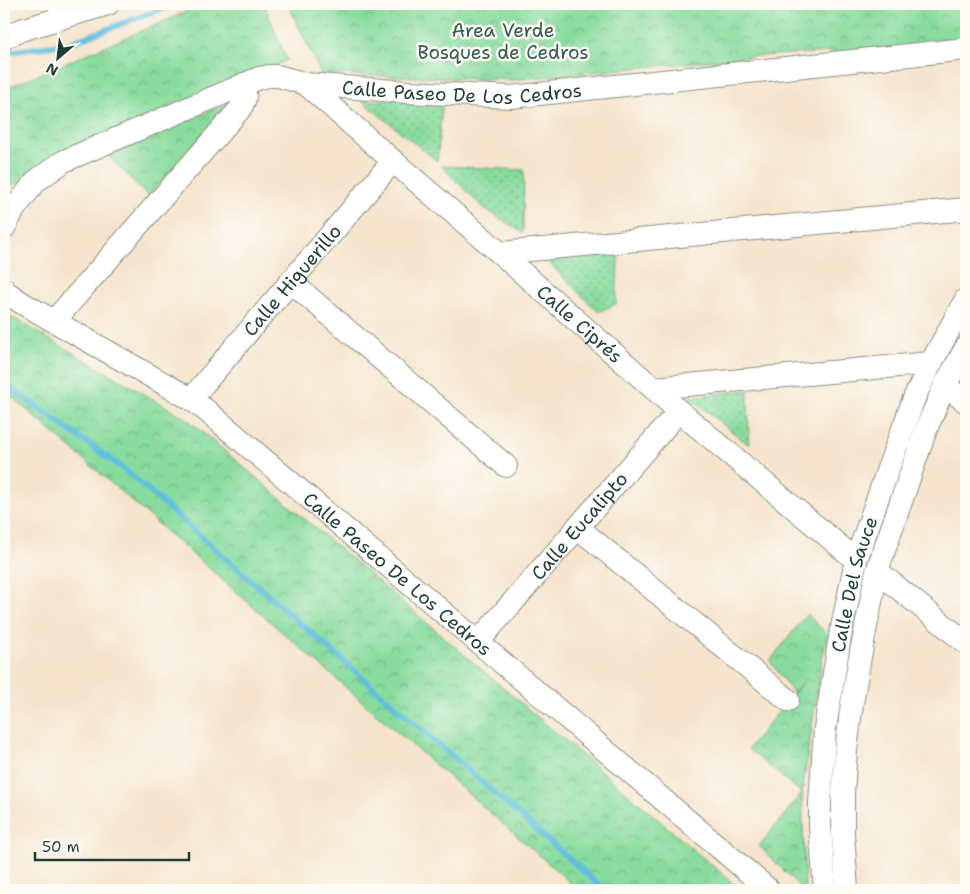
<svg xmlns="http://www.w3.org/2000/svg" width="970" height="894" font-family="'Shantell Sans',sans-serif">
	<defs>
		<pattern id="grass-dots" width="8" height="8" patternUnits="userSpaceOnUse" patternTransform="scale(1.25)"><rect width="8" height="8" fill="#88dc9d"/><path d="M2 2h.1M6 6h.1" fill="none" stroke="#6fb481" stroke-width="1.8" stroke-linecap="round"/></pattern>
		<pattern id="park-crowns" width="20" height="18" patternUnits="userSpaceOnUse" patternTransform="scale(1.25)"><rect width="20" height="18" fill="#88dc9d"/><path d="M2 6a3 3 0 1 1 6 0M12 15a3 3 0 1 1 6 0" fill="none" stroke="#6fb481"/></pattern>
	</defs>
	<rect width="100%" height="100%" fill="#fdfcf7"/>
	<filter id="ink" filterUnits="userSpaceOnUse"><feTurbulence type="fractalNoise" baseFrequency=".02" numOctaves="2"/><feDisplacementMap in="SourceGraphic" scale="10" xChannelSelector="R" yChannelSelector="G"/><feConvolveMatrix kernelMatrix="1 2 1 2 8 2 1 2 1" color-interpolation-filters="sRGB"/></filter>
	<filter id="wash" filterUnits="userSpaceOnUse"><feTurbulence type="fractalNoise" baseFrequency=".0096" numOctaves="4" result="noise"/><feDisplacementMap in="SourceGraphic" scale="20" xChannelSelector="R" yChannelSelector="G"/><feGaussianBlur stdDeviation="1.12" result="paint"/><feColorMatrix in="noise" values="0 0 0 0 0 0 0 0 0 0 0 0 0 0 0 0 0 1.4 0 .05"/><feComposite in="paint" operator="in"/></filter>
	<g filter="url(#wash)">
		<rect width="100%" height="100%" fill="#f6e4cc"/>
		<g fill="url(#grass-dots)" stroke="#548c68">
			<path d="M443 98 437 161 362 101Z"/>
			<path d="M441 166 524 170 523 233 481 206Z"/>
			<path d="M619 242 616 304 598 312 540 254Z"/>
			<path d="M748 390 749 445 689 397Z"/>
		</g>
		<g fill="url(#park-crowns)" stroke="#548c68">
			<path d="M205 4H264L287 60 4 189V89Z"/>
			<path d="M288 4H966V45L758 56 513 80 321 74Z"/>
			<path d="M234 100 148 196 108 156Z"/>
			<path d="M4 313 186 418 741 890H579L4 390Z"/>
			<path d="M807 614 828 635 822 659 802 793 805 890H803L759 846 802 793 748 749 803 682 793 693 770 661Z"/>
		</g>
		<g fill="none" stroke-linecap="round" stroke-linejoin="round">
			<g stroke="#5fbfdd" stroke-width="6">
				<path d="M4 55 7 52 67 44 175 4"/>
				<path d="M4 383 125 470 605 890"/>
			</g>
		</g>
	</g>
	<g filter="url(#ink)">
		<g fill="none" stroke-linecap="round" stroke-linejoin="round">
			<defs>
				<g id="minor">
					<path d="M4 38 21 30 108 4"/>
					<path id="s1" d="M306 84 393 161 500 253 679 411 856 560"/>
					<path id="s2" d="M4 228 15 208 36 181 64 161 259 78 269 76H278L306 84 407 92 511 97 966 49"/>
					<path d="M500 253 966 209"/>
					<path d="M291 282 506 466"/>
					<path id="s3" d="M4 289 6 292 22 303 191 399 208 412 769 890"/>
					<path d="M54 321 240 109C246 99 246 96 244 84"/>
					<path d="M945 385 966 402"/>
					<path d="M653 388 931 363"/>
					<path id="s4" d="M191 399 393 161"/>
					<path d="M577 527 788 700"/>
					<path d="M877 571 966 643"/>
					<path id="s5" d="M478 642 679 411"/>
					<path id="s6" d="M825 890 820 826V803L825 728 840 637 856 560 889 466 915 396 931 363 966 299"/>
					<path d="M847 890 843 834V793L846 750 852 703 860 657 877 571 925 432 945 385 966 348"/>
				</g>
			</defs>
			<use href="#minor" stroke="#8a9080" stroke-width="24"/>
			<use href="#minor" stroke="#fff" stroke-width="22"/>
		</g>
	</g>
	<g text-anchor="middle" stroke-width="5" stroke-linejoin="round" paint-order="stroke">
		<g font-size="19" fill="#345d49" stroke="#fdfcf7">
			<text x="503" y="37">Area Verde<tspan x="503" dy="22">Bosques de Cedros</tspan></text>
		</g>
		<g font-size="19" fill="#1f3d34" stroke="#fdfcf7">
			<text dy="7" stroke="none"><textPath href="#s2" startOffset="508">Calle Paseo De Los Cedros</textPath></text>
			<text dy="7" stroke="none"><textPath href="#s4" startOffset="156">Calle Higuerillo</textPath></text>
			<text dy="7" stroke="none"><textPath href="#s1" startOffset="364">Calle Ciprés</textPath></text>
			<text dy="7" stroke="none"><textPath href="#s5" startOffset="154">Calle Eucalipto</textPath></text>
			<text dy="7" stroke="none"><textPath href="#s3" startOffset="488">Calle Paseo De Los Cedros</textPath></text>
			<text dy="7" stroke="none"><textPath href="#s6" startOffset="309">Calle Del Sauce</textPath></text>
		</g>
	</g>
	<rect width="970" height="894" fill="none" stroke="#fdfcf7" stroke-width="20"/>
	<g transform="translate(58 58) rotate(208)" stroke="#fdfcf7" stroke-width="4" paint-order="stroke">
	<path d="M0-4L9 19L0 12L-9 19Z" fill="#1f3d34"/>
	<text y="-8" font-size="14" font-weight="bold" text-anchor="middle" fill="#1f3d34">N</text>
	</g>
	<path d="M35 852v8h154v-8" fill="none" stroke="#1f3d34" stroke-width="2.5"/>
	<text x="42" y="852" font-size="15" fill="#1f3d34" stroke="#fdfcf7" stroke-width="4" paint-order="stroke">50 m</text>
</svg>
